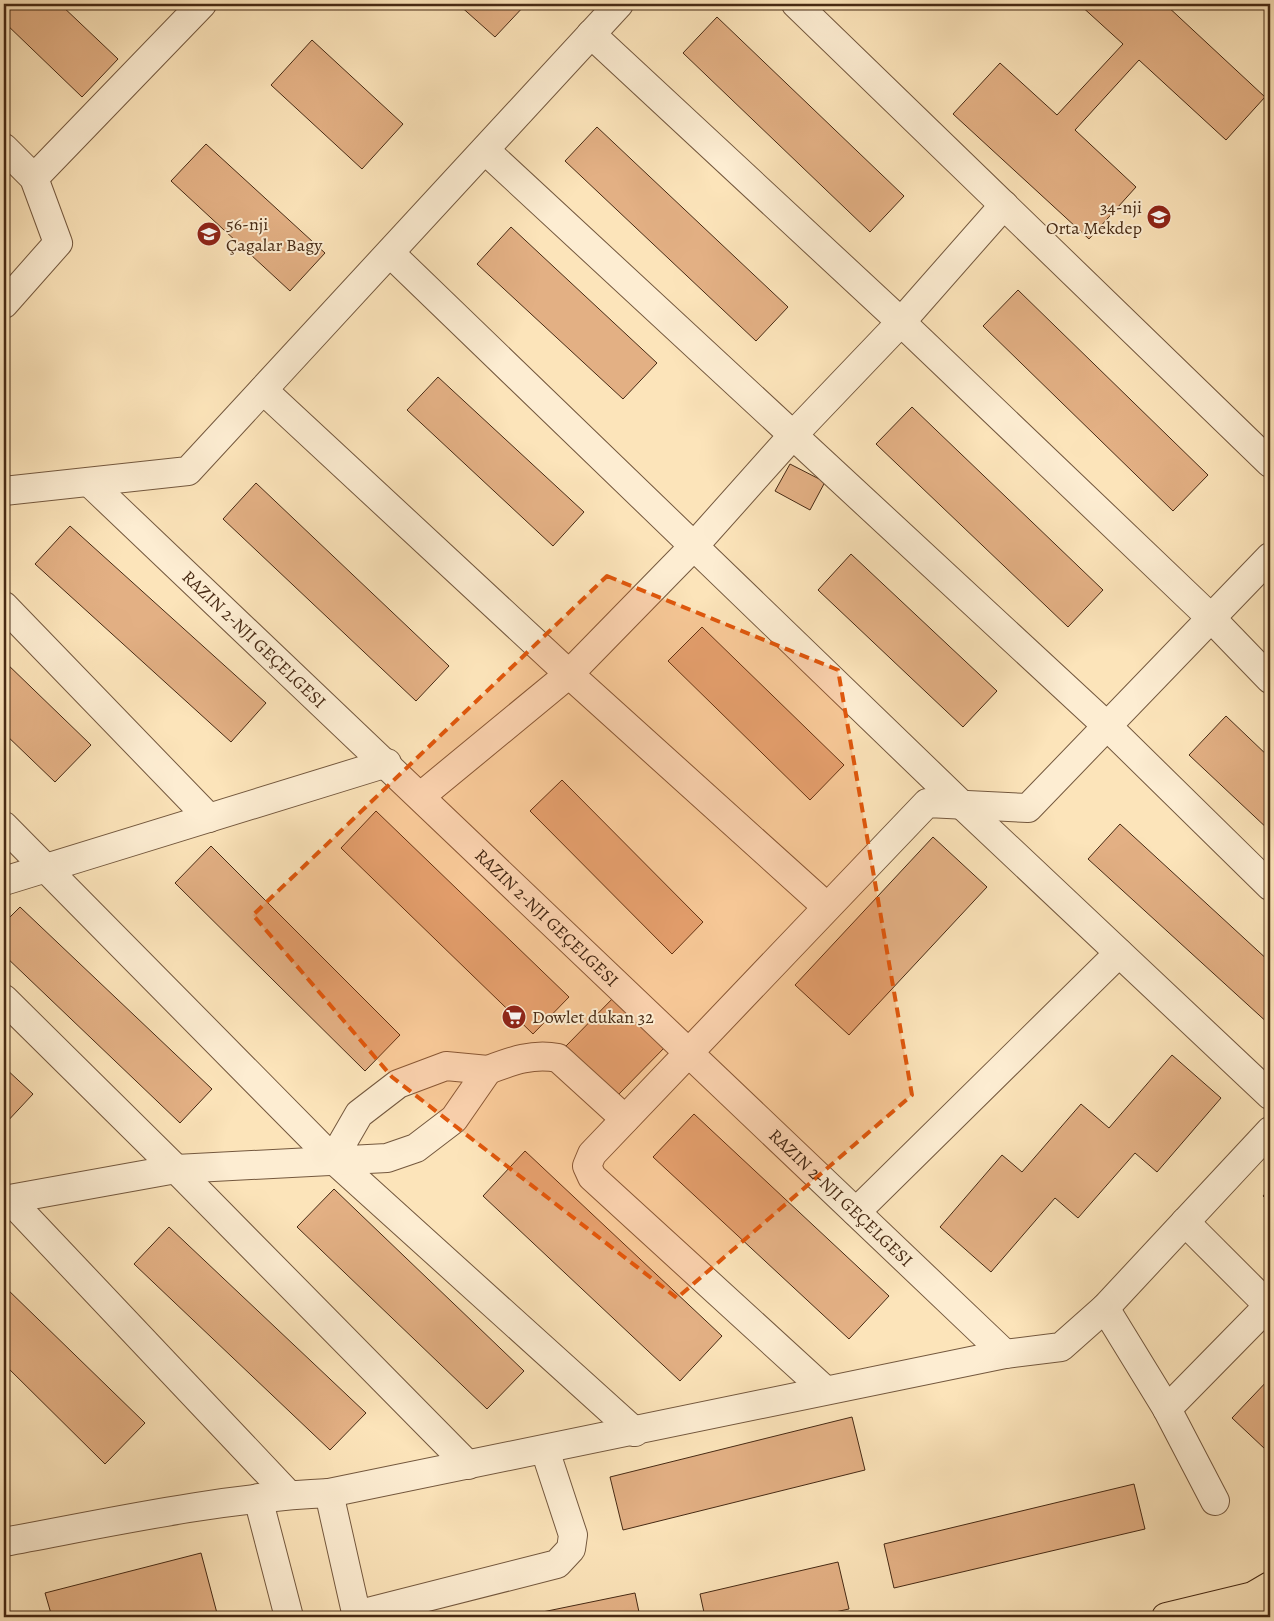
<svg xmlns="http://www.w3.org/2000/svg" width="1274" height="1621" font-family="Alegreya,serif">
	<rect width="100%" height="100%" fill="#fce4ba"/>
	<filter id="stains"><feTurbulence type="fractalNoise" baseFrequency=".004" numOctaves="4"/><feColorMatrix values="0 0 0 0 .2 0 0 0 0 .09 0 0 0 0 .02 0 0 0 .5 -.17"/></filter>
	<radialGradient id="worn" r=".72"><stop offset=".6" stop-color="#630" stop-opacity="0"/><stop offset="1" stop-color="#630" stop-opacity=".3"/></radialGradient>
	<g fill="#e3b084" stroke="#472a14">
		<path d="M4 4H60L118 59 82 97 4 22Z"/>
		<path d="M458 4H526L495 37Z"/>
		<path d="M1079 4H1165L1265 97 1226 140 1139 60 1075 130 1136 187 1089 239 953 114 1000 63 1057 115 1123 44Z"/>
		<path d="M717 17 904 196 870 232 683 53Z"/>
		<path d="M312 40 403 124 362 169 271 85Z"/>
		<path d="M597 127 788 307 756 341 565 161Z"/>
		<path d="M206 144 325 253 290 291 171 181Z"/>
		<path d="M511 227 657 363 623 399 477 264Z"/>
		<path d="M1018 290 1208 475 1173 511 983 326Z"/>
		<path d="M438 377 584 512 553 546 407 410Z"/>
		<path d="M912 407 1103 590 1068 627 876 444Z"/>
		<path d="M790 464 825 482 810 510 775 491Z"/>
		<path d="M256 483 449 666 416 701 223 519Z"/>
		<path d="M70 526 266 703 231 742 35 564Z"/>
		<path d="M851 554 997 691 963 727 818 590Z"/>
		<path d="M702 627 844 765 810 800 668 661Z"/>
		<path d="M4 661 91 745 55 782 4 733Z"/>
		<path d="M1226 716 1270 758V831L1189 755Z"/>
		<path d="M562 780 703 922 672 954 530 811Z"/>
		<path d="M376 811 569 997 533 1034 341 848Z"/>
		<path d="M1120 824 1270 962V1025L1088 859Z"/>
		<path d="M933 837 987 887 849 1035 795 985Z"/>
		<path d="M211 846 400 1035 365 1071 175 883Z"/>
		<path d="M20 907 212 1089 180 1123 4 955V923Z"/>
		<path d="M617 994 668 1044 617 1096 566 1046Z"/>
		<path d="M1172 1055 1221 1098 1157 1172 1135 1153 1078 1218 1055 1198 991 1272 940 1227 1002 1155 1022 1172 1081 1104 1109 1128Z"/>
		<path d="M4 1067 33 1094 4 1125Z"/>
		<path d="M694 1114 889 1296 849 1339 653 1157Z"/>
		<path d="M525 1151 722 1336 680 1381 483 1196Z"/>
		<path d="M1270 1188V1203L1263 1196Z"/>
		<path d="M334 1189 524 1371 487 1409 297 1227Z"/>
		<path d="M169 1227 366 1413 330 1450 134 1264Z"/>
		<path d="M4 1286 145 1423 105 1464 4 1364Z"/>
		<path d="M1270 1378V1444L1265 1449 1232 1418Z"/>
		<path d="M852 1417 865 1470 623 1530 610 1477Z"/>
		<path d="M1134 1484 1145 1529 894 1588 884 1544Z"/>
		<path d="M201 1553 218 1617H52L45 1593Z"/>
		<path d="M838 1562 849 1609 812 1617H705L700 1594Z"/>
		<path d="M635 1593 640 1617H518Z"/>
	</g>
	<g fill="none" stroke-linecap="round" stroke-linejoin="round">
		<defs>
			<g id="minor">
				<path d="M796 4 1270 463"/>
				<path d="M591 34 901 322 1211 618 1270 679"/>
				<path d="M4 148 34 178 58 243 4 304"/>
				<path d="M485 150 1107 726 1270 886"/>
				<path d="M34 178 202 4"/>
				<path d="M390 253 962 805 1270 1095"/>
				<path d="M263 390 569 674 827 907"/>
				<path id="s1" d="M89 482 1005 1354"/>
				<path d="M4 491 188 471 619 4"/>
				<path d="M4 606 209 818"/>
				<path d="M421 796 569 674 694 546 794 434 901 322 1004 205"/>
				<path d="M4 826 333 1159 635 1432"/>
				<path d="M4 881 387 763"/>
				<path d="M4 999 176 1169 468 1465"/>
				<path d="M488 1070C512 1061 533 1053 558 1058L625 1119"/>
				<path d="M4 1200 176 1169 387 1158 416 1148 454 1119 488 1070 446 1066 398 1084 359 1114 333 1159"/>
				<path d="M10 1200 289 1495"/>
				<path d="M856 1212 1119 953"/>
				<path d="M1185 1222 1269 1306"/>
				<path d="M1105 1308 1167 1409 1215 1501"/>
				<path d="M825 1390 592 1177 587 1166 592 1154 927 803 1028 808 1270 557"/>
				<path d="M1167 1409 1270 1304"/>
				<path d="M329 1493 1005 1354 1061 1347 1105 1308 1270 1131"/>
				<path d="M258 1498 289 1617"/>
				<path d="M4 1542C112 1522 219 1498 329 1493L357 1617"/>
				<path d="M356 1615 557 1564 571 1549 573 1535 545 1450"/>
			</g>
			<g id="major">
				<path d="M1253 1596 1269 1617"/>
				<path d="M1166 1617 1253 1596 1270 1586"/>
			</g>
		</defs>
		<use href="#minor" stroke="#74583e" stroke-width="30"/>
		<use href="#major" stroke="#472a14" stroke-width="30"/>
		<use href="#minor" stroke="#fdedd2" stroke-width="28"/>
		<use href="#major" stroke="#fce4ba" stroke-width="28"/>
	</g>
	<path fill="#e0570c" fill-opacity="0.2" stroke="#e0570c" stroke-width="4" stroke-dasharray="10 6" stroke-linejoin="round" d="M607 576 838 670 912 1095 677 1298 392 1077 253 915Z"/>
	<defs>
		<symbol id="school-disc" viewBox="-11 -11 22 22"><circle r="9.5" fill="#8f2418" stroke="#fdedd2"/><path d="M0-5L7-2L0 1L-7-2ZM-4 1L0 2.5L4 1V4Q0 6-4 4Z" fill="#fff"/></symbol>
		<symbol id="supermarket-disc" viewBox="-11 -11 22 22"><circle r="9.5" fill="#8f2418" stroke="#fdedd2"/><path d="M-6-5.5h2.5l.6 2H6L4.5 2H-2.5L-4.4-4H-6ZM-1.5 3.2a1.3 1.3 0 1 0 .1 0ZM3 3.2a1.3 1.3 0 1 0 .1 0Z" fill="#fff"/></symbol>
	</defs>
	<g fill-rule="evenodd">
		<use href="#school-disc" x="1145" y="203" width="28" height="28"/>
		<use href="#school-disc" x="195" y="220" width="28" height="28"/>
		<use href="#supermarket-disc" x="500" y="1003" width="28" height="28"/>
	</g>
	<g text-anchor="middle" stroke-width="4" stroke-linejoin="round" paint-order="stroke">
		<g font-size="18" fill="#472a14" stroke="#fdedd2" text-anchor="start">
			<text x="1142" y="213" text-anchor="end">34-nji<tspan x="1142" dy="21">Orta Mekdep</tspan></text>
			<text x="226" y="230">56-nji<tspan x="226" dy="21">Çagalar Bagy</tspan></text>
			<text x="532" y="1023">Dowlet dukan 32</text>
		</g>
		<g font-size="18" fill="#472a14" stroke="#fdedd2">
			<text dy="6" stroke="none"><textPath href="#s1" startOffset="228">RAZIN 2-NJI GEÇELGESI</textPath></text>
			<text dy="6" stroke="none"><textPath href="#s1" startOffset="632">RAZIN 2-NJI GEÇELGESI</textPath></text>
			<text dy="6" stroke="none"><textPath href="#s1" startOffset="1038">RAZIN 2-NJI GEÇELGESI</textPath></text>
		</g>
	</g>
	<rect width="1274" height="1621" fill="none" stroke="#fce4ba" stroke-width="20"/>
	<rect x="5" y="5" width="1264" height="1611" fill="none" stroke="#472a14" stroke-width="2.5"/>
	<rect x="10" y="10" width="1254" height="1601" fill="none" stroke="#472a14"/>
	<rect width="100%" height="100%" filter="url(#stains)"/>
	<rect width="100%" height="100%" fill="url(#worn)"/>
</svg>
